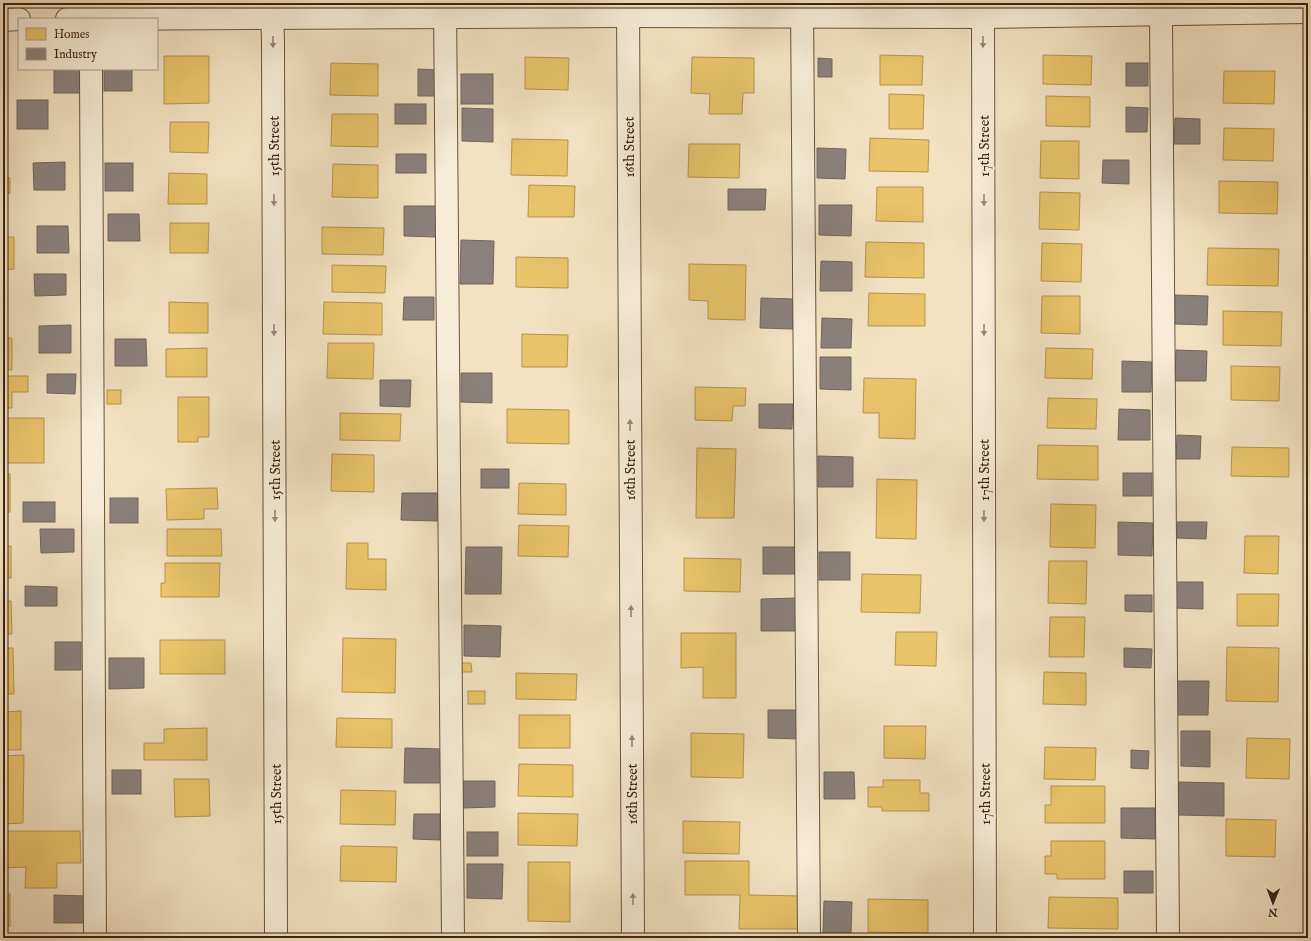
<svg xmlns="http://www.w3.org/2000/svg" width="1311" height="941" font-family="'IM FELL English',serif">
	<rect width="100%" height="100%" fill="#f3e2c2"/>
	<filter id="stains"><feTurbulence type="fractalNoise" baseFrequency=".005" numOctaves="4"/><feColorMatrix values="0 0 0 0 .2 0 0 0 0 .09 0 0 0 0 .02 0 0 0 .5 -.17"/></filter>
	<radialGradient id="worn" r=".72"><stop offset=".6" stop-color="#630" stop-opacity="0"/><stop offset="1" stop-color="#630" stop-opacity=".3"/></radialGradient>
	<g fill="#e9c46a" stroke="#b6934f">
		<path d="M880 55 923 56 922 85H880Z"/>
		<path d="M1043 55 1092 56 1091 85 1043 84Z"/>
		<path d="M164 56H209V103L164 104Z"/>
		<path d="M525 57 569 58 568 90 525 89Z"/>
		<path d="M692 57 754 58V93H743L742 114H709L710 94 691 93Z"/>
		<path d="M331 63 378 64V96L330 95Z"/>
		<path d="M1224 71H1275L1274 104 1223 103Z"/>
		<path d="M889 94 924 95 923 129H889Z"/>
		<path d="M1046 96 1090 97V127L1046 126Z"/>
		<path d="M332 114H378V147L331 146Z"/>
		<path d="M170 122H209L208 153 170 152Z"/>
		<path d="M1224 128 1274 129 1273 161 1223 160Z"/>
		<path d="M870 138 929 140 928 172 869 171Z"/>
		<path d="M512 139 568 140 567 176 511 175Z"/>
		<path d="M1041 141H1079V179L1040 178Z"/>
		<path d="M689 144H740L739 178 688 177Z"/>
		<path d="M333 164 378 165V198L332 197Z"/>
		<path d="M169 173 207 174V204H168Z"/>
		<rect x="3" y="178" width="7" height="15"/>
		<path d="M1219 181 1278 182 1277 214 1219 213Z"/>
		<path d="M529 185 575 186 574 217H528Z"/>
		<path d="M877 187H923V222L876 221Z"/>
		<path d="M1040 192 1080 193 1079 230 1039 229Z"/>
		<path d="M170 223H209L208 253H170Z"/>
		<path d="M322 227 384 228 383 255 322 254Z"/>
		<path d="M3 237H14V269L3 270Z"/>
		<path d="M866 242 924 243V278L865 277Z"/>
		<path d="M1042 243 1082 244 1081 282 1041 281Z"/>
		<path d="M1208 248 1279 249 1278 286 1207 285Z"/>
		<path d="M516 257 568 258V288L516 287Z"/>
		<path d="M689 264 746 265 745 320 708 319V301L689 300Z"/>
		<path d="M332 265 386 266 385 293 332 292Z"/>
		<rect x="3" y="287" width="2" height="33"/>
		<path d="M869 293 925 294V326H868Z"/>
		<path d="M1042 296H1080V334L1041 333Z"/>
		<path d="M169 302 208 303V333H169Z"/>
		<path d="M324 302 382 303V335L323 334Z"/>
		<path d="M1223 311 1282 312 1281 346 1223 345Z"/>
		<path d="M522 334 568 335 567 367H522Z"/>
		<path d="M3 338H12V370L3 369Z"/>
		<path d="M328 343H374L373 379 327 378Z"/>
		<path d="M207 348V377H166V349Z"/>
		<path d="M1046 348 1093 349 1092 379 1045 378Z"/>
		<path d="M1231 366 1280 367 1279 401 1231 400Z"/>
		<path d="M3 376H28V392H12V408H3Z"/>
		<path d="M864 378 916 379 915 439 879 438V413H863Z"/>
		<path d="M695 387 746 388 745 406H733L732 421 695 420Z"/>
		<rect x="107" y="390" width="14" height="14"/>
		<path d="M178 397H209V437H198V442H178Z"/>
		<path d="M1048 398 1097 399 1096 429 1047 428Z"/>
		<path d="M507 409 569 410V444L507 443Z"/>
		<path d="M340 413 401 414 400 441 340 440Z"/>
		<rect x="3" y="418" width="41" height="45"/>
		<path d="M1038 445 1098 446V480L1037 479Z"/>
		<path d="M1232 447 1289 448V477L1231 476Z"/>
		<path d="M697 448 736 449 734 518H696Z"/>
		<path d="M332 454 374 455V492L331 491Z"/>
		<rect x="3" y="474" width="7" height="38"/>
		<path d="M877 479 917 480 916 539 876 538Z"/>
		<path d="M519 483 566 484V515L518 514Z"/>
		<path d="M217 488 218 509H204V519L167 520 166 489Z"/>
		<path d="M1051 504 1096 505 1095 548 1050 547Z"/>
		<path d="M519 525 569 526 568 557 518 556Z"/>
		<path d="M167 529H221L222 556H167Z"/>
		<path d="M1245 536H1279L1278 574 1244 573Z"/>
		<path d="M347 543H368V559H386V590L346 589Z"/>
		<rect x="3" y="546" width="8" height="32"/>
		<path d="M684 558 741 559 740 592 684 591Z"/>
		<path d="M1049 561H1087L1086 604 1048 603Z"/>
		<path d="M165 563H220L219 597H161V583H165Z"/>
		<path d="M862 574 921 575 920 613 861 612Z"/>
		<path d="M1237 594H1279L1278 626H1237Z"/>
		<path d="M3 601H11L12 634H3Z"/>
		<path d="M1050 617H1085L1084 657H1049Z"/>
		<path d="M896 632H937L936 666 895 665Z"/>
		<path d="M681 633H736V698H703V667L681 668Z"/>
		<path d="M343 638 396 639 395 693 342 692Z"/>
		<rect x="160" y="640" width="65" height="34"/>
		<path d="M1227 647 1279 648 1278 702 1226 701Z"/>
		<path d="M3 648H13L14 694H3Z"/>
		<path d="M461 663H471L472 672H461Z"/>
		<path d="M1044 672 1086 673V705L1043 704Z"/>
		<path d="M516 673 577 674 576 700 516 699Z"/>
		<rect x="468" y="691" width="17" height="13"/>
		<path d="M21 711V750H3V712Z"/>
		<rect x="519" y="715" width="51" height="33"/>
		<path d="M337 718 392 719V748L336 747Z"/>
		<path d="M884 726H926L925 759 884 758Z"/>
		<path d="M207 728V760H144V743H164V729Z"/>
		<path d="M691 733 744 734 743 778 691 777Z"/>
		<path d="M1247 738 1290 739 1289 779 1246 778Z"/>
		<path d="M1045 747 1096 748 1095 780 1044 779Z"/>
		<path d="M24 755 23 823 3 824V756Z"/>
		<path d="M519 764 573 765V797L518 796Z"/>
		<path d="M174 779H209L210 816 175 817Z"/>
		<path d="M883 780H920V793H929V811H882V807H868V787H883Z"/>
		<path d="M1051 786H1105V823H1045V805H1051Z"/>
		<path d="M341 790 396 791 395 825 340 824Z"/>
		<path d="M518 813 578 814 577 846 518 845Z"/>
		<path d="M1226 819 1276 820 1275 857 1226 856Z"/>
		<path d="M683 821 740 822 739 854 683 853Z"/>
		<path d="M3 831H80L81 863H57V888H25L26 867 3 868Z"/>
		<path d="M1051 841H1105V879H1057V874H1045V856H1051Z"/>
		<path d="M341 846 397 847 396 882 340 881Z"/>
		<path d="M685 861H749V895L800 896V929H739L740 895H685Z"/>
		<path d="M528 862H570V922L528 921Z"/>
		<rect x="3" y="894" width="7" height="32"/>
		<path d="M1049 897 1118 898V929L1048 928Z"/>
		<path d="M868 899 928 900V933L868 932Z"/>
	</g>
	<g fill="#8a817c" stroke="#73645c">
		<path d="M818 58 832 59V77H818Z"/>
		<rect x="1126" y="63" width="22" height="23"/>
		<rect x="54" y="69" width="28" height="24"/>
		<rect x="104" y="69" width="28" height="22"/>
		<path d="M418 69 438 70V96H418Z"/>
		<rect x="461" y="74" width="32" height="30"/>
		<rect x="17" y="100" width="31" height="29"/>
		<rect x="395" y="104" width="31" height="20"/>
		<path d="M1126 107 1148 108 1147 132H1126Z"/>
		<path d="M462 108 493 109V142L462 141Z"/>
		<path d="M1175 118 1200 119V144H1174Z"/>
		<path d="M817 148 846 149 845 179 817 178Z"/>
		<rect x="396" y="154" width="30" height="19"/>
		<path d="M1103 160H1129V184L1102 183Z"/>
		<path d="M65 162V190H34L33 163Z"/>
		<rect x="105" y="163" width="28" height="28"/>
		<path d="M728 189H766L765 210H728Z"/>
		<path d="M819 205H852L851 236 819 235Z"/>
		<path d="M404 206H436V237L404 236Z"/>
		<path d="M108 214H139L140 241H108Z"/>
		<path d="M37 226H68L69 253H37Z"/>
		<path d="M461 240 494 241 493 284H460Z"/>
		<path d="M821 261 852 262V291H820Z"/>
		<path d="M34 274H66V295L35 296Z"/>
		<path d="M1175 295 1208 296 1207 325 1175 324Z"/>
		<path d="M404 297H434V320H403Z"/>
		<path d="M761 298 794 299 793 329 760 328Z"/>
		<path d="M822 318 852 319 851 348H821Z"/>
		<path d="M71 325V353H39V326Z"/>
		<path d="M115 339H146L147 366H115Z"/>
		<path d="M1176 350 1207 351 1206 381H1175Z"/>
		<path d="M820 357H851V390L820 389Z"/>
		<path d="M1122 361 1152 362 1151 392H1122Z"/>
		<path d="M461 373H492V403L461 402Z"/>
		<path d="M47 374H76L75 394 47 393Z"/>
		<path d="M380 380H411L410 407 380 406Z"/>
		<path d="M759 404H793L792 429 759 428Z"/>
		<path d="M1119 409 1150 410V440H1118Z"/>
		<path d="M1177 435 1201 436 1200 459H1176Z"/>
		<path d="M818 456 853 457V487H818Z"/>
		<rect x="481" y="469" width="28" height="19"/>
		<rect x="1123" y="473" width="29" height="23"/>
		<path d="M402 493H438L437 521 401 520Z"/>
		<rect x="110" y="498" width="28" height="25"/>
		<rect x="23" y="502" width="32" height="20"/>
		<path d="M1118 522 1153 523 1152 556 1118 555Z"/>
		<path d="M1177 522H1207L1206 539 1177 538Z"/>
		<path d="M40 529H74V552L41 553Z"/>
		<path d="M466 547H502L501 594H465Z"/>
		<rect x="763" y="547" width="34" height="27"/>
		<rect x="819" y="552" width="31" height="28"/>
		<path d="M1175 582H1203V609L1175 608Z"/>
		<path d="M25 586 57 587V606H25Z"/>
		<path d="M1125 595H1152V612L1125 611Z"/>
		<path d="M798 598V631H761V599Z"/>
		<path d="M464 625 501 626 500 657 464 656Z"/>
		<rect x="55" y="642" width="26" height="28"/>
		<path d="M1124 648 1152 649 1151 668 1124 667Z"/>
		<path d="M109 658H144V688L109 689Z"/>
		<path d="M1176 681H1209L1208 715H1175Z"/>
		<path d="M768 710H800V739L768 738Z"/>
		<path d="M1181 731H1210V767L1181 766Z"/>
		<path d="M405 748 441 749V783H404Z"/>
		<path d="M1131 750 1149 751 1148 769 1131 768Z"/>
		<rect x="112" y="770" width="29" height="24"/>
		<path d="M824 772H854L855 799H824Z"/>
		<path d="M463 781H495V807L463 808Z"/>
		<path d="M1179 782 1224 783V816L1178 815Z"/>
		<path d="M1121 808H1155V839L1121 838Z"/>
		<path d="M414 814H440V840L413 839Z"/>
		<rect x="467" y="832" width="31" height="24"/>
		<path d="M467 864H503L502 899 467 898Z"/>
		<rect x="1124" y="871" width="29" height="22"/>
		<path d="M54 895 85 896V923H54Z"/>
		<path d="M824 901 852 902 851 933H823Z"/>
	</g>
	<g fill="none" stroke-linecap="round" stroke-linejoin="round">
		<defs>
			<g id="minor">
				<path d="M445 3 453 938"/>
				<path d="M628 3 633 938"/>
				<path d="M802 3 809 938"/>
				<path d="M983 3 985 938"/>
				<path d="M272 4 273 43 276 938"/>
				<path d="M1161 15 1168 938"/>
				<path d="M67 19 628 16 984 17 1308 12"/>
				<path d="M3 20 19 19"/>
				<path d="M91 69 95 938"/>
			</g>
		</defs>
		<use href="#minor" stroke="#6b523c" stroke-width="24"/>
		<use href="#minor" stroke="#f7ecd7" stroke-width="22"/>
	</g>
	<defs><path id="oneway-solid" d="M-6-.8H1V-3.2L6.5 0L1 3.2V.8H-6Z"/></defs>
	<g fill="#9a8774">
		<use href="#oneway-solid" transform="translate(273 42) rotate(90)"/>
		<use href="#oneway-solid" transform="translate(983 42) rotate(90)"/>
		<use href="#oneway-solid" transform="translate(274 200) rotate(90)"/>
		<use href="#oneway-solid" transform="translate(984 200) rotate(90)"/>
		<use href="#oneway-solid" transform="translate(274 330) rotate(90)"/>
		<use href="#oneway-solid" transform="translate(984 330) rotate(90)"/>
		<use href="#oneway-solid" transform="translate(630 425) rotate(-90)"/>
		<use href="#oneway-solid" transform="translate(275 516) rotate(90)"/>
		<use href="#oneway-solid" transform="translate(984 516) rotate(90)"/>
		<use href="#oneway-solid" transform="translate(631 611) rotate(-90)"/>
		<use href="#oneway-solid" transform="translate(632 741) rotate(-90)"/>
		<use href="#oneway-solid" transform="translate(633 899) rotate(-90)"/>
	</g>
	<g text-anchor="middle" stroke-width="4" stroke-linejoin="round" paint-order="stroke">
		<g font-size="14" fill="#3e2210" stroke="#f7ecd7">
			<text transform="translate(274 146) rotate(-90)" y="5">15th Street</text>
			<text transform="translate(984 146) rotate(-90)" y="5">17th Street</text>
			<text transform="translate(629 147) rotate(-90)" y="5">16th Street</text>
			<text transform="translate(275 470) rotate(-90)" y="5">15th Street</text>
			<text transform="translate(630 470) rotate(-90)" y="5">16th Street</text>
			<text transform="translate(984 470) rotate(-90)" y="5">17th Street</text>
			<text transform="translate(276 794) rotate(-90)" y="5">15th Street</text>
			<text transform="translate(632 794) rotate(-90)" y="5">16th Street</text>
			<text transform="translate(985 794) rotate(-90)" y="5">17th Street</text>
		</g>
	</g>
	<rect width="1311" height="941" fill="none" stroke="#f3e2c2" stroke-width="16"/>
	<rect x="4" y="4" width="1303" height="933" fill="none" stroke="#3e2210" stroke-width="2"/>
	<rect x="8" y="8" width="1295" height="925" fill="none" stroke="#3e2210"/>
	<rect x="18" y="18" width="140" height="52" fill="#f7ecd7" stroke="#ad9b87"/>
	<rect x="26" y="28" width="20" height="12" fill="#e9c46a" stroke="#ad9b87"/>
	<text x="54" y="38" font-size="12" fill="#3e2210">Homes</text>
	<rect x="26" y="48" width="20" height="12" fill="#8a817c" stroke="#ad9b87"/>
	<text x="54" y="58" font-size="12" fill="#3e2210">Industry</text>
	<g transform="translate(1273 903) rotate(181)" stroke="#f7ecd7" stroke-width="3" paint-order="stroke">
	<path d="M0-3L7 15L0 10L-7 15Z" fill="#3e2210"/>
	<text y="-6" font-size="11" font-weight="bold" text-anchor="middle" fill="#3e2210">N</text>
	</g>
	<rect width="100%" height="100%" filter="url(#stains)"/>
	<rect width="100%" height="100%" fill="url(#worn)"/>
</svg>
